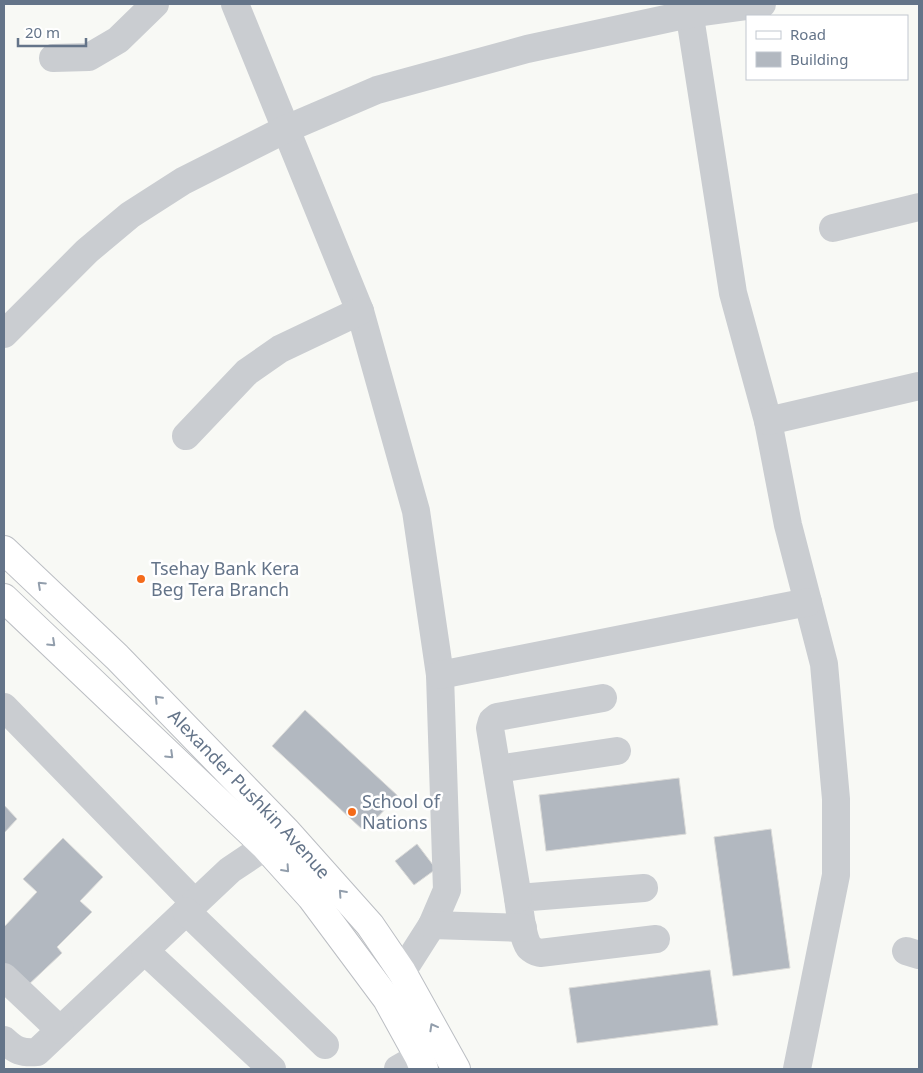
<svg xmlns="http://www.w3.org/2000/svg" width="923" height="1073" font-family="'Noto Sans',sans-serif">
	<rect width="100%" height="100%" fill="#f8f9f5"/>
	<g fill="#b2b8c0" stroke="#dadad8">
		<path d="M305 710 398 796 364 831 272 746Z"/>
		<path d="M679 778 686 834 546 851 539 795Z"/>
		<path d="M4 805 17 819 4 833Z"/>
		<path d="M771 829 790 968 733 976 714 837Z"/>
		<path d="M63 838 103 877 80 901 92 912 57 947 62 953 26 987 4 967V927L37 892 23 879Z"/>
		<path d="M417 844 436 869 414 885 395 861Z"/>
		<path d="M710 970 718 1025 577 1043 569 988Z"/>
	</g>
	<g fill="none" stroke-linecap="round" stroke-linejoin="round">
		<defs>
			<g id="major">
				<path id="s1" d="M4 550 117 657 287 832 370 925 402 972 456 1069"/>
				<path d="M4 598 265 846 311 897 387 999 419 1057 424 1069"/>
			</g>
		</defs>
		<use href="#major" stroke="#bbbec3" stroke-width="30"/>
		<g stroke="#cacdd1" stroke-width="28">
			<path d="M235 4 360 311 416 511 440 675 447 890 432 925 402 972"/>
			<path d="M688 4 733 293 768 421 788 525 824 664 836 799V875L797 1069"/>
			<path d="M53 58 89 57 118 40 155 4"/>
			<path d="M833 228 919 207"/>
			<path d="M4 334 87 251 130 215 183 181 286 129 377 90 527 49 689 14 762 4"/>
			<path d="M768 421 919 386"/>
			<path d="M186 436 247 372 280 349 360 311"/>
			<path d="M440 675 808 602"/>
			<path d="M4 707 195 903 37 1052C21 1053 16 1051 4 1040"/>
			<path d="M497 769 617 751"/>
			<path d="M644 888 518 898C520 911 522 937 529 947 532 950 536 952 540 953L656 939"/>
			<path d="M518 898 490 728 492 721 497 717 603 698"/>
			<path d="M195 903 230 870 285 833"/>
			<path d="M186 911 325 1045"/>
			<path d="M432 925 523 928"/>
			<path d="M145 951 272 1069"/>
			<path d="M906 951 919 955"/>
			<path d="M4 977 60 1030"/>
			<path d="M398 1069 419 1057"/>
		</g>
		<use href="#major" stroke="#fff" stroke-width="28"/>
	</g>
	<defs><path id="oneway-chevron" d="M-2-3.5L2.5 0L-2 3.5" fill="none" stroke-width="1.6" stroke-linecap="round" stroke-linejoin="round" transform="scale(1.25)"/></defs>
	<g stroke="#929eac">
		<use href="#oneway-chevron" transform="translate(41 585) rotate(-137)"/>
		<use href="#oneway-chevron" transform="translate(52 643) rotate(43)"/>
		<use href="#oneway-chevron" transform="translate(158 699) rotate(-134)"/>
		<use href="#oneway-chevron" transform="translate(170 755) rotate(44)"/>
		<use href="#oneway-chevron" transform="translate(286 869) rotate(48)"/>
		<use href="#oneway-chevron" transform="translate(342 893) rotate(-132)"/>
		<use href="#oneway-chevron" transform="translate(433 1027) rotate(-119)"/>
	</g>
	<g fill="#f46b1a" stroke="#fff" stroke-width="2">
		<circle cx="141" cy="579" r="5"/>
		<circle cx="352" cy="812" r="5"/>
	</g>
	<g text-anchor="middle" stroke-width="5" stroke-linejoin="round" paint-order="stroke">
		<g font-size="18" fill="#647489" stroke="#fff" text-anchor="start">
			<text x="151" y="575">Tsehay Bank Kera<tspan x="151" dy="21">Beg Tera Branch</tspan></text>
			<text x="362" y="808">School of<tspan x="362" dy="21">Nations</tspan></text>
		</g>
		<g font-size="18" fill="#647489" stroke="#fff">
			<text dy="6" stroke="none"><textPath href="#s1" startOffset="346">Alexander Pushkin Avenue</textPath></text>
		</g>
	</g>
	<rect width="923" height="1073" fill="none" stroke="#647489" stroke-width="10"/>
	<rect x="746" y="15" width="162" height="65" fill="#ffffff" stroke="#c1c7d0"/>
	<rect x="756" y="31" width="25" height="8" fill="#ffffff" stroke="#c1c7d0"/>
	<text x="790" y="40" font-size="15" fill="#647489">Road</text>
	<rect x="756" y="52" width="25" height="15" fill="#b2b8c0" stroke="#c1c7d0"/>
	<text x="790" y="65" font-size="15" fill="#647489">Building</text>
	<path d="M18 38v8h68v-8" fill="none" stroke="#647489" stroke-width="2.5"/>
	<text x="25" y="38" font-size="15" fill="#647489" stroke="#ffffff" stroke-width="4" paint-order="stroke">20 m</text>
</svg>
